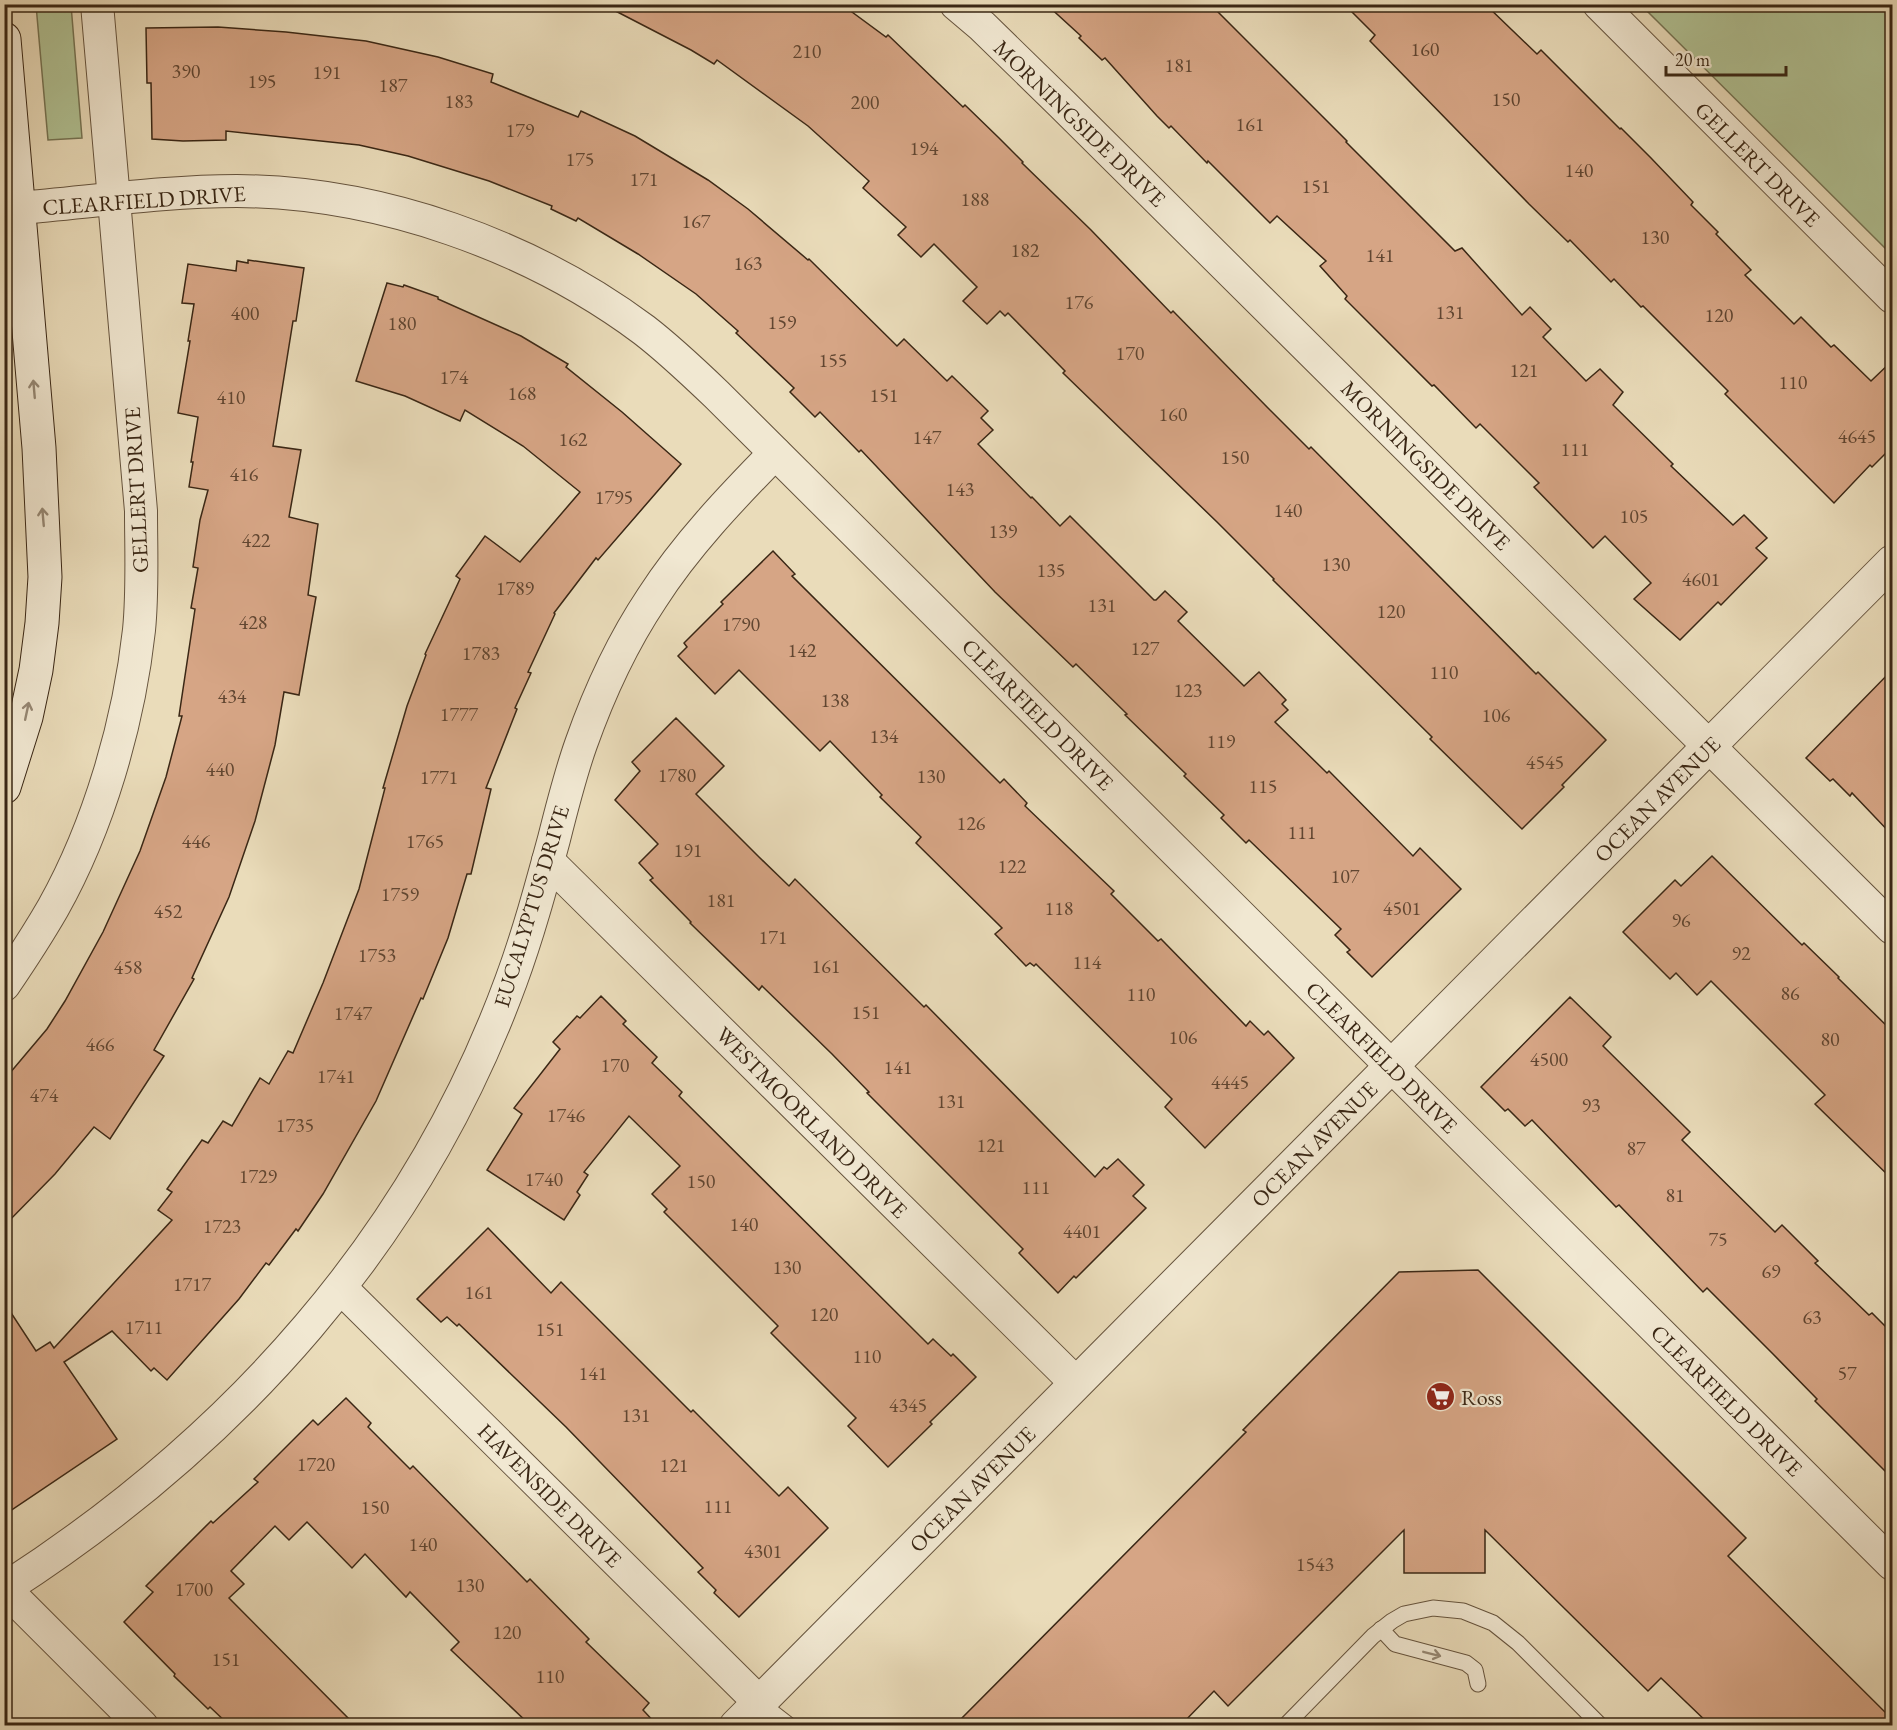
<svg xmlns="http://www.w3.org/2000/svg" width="1897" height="1730" font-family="'EB Garamond',serif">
	<rect width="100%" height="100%" fill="#eadcba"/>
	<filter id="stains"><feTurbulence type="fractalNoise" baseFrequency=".00333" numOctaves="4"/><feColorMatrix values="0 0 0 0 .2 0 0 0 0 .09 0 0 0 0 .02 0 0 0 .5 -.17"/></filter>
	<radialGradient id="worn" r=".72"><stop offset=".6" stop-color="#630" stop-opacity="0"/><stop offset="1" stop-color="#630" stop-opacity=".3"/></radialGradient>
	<g fill="#b1c294" stroke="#767454" stroke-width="1.5">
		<path d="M36 5H71L82 138 48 140Z"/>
		<path d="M1641 5H1892V255Z"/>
	</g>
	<g fill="#d6a585" stroke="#3a2715" stroke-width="1.5">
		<path d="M602 4H841L886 37 888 35 963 107 965 105 999 138 1023 162 1022 163 1091 230 1171 313 1173 311 1267 407 1309 449 1311 447 1536 674 1538 672 1606 740 1562 785 1564 787 1522 829 1430 739 1432 737 1273 580 1274 579 1217 522 1063 373 1065 371 1008 313 1005 316 1000 311 987 324 963 301 977 287 934 244 921 257 898 235 906 227 863 188 869 181 808 126 717 60 714 64 691 50Z"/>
		<path d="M1046 4H1210L1347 141 1346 142 1455 251 1462 248 1522 315 1530 307 1551 329 1543 337 1586 381 1600 369 1623 392 1613 405 1673 464 1671 466 1733 525 1744 515 1767 538 1756 548 1767 558 1721 605 1718 602 1680 640 1634 599 1651 583 1605 536 1593 548 1534 487 1539 483 1480 424 1476 428 1434 385 1432 386 1345 299 1347 296 1320 266 1326 261 1277 216 1270 223 1208 161 1207 163 1171 126 1169 128 1157 116 1105 58 1102 60 1079 38 1081 36Z"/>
		<path d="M1344 4H1485L1537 54 1541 50 1620 129 1621 128 1651 158 1693 202 1691 205 1718 232 1716 234 1751 270 1745 275 1794 324 1801 317 1831 347 1834 345 1871 381 1893 360V446L1872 467 1870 465 1834 503 1725 394 1728 391 1643 306 1641 307 1614 279 1611 282 1570 240 1568 242 1529 204 1370 41 1375 35Z"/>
		<path d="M218 27 286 32 366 41 438 57 493 74 491 82 578 117 581 111 635 136 708 180 748 209 808 260 809 259 897 346 904 339 947 381 952 376 988 411 981 418 993 430 978 444 1031 498 1032 497 1060 526 1070 516 1154 600H1156L1165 591 1187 612 1178 621 1244 686 1259 672 1286 700 1282 704 1288 710 1275 722 1327 773 1329 771 1413 856 1420 848 1461 889 1372 977 1347 952 1350 950 1335 935 1341 929 1249 840 1246 843 1221 818 1224 815 1184 776 1186 774 1125 715 1127 714 1076 664 1073 667 995 592 861 450 859 452 820 412 815 417 790 392 794 388 736 333 738 331 696 294 638 254 578 218 576 221 551 209 552 206 489 181 408 156 359 145 226 131V140L183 141 152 139 151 83H147L146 28Z"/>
		<path d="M248 260 304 268 296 321H293L273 446 301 450 289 517 318 524 308 595 316 597 299 695 284 692 275 745 255 821 229 897 192 978 194 979 154 1050 164 1056 110 1139 94 1127 55 1174 4 1226V1080L47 1029 65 1001 103 932 140 851 166 777 182 716H179L195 609 191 608 198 568 193 567 200 520 208 490 189 487 193 462H191L198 417 178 413 190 341H188L194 304 182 303 188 264 236 271 237 261 248 263Z"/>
		<path d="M387 283 403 287 404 285 438 297V299L521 336 568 364 566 367 622 412 681 464 598 560 596 558 554 613 555 614 528 672 531 673 515 708 517 709 486 788 491 789 471 874H467L448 938 423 999 421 998 376 1101 323 1194 298 1231 296 1229 269 1265 266 1263 239 1299 167 1380 154 1368 151 1371 112 1331 64 1362 117 1439 4 1515V1302L36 1351 50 1342 54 1348 172 1220 158 1210 172 1192 167 1189 202 1140 208 1143 223 1121 232 1126 260 1078 269 1084 288 1051 293 1053 323 983 359 889 385 788H383L407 706 426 655 425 654 460 579 456 576 485 536 520 562 580 492 523 446 465 410 460 421 405 396 356 381Z"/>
		<path d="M773 551 795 574 792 576 1000 783 1004 779 1027 803 1025 806 1114 891 1111 894 1158 941 1161 939 1246 1026 1250 1021 1264 1035 1268 1031 1294 1058 1205 1148 1165 1107 1172 1099 1036 964 1034 966 1030 963 1026 966 995 934 1002 928 916 843 921 837 880 797 882 795 830 741 820 751 739 670 715 694 678 656 687 647 684 643 723 604 721 602Z"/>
		<path d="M1893 669V836L1852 793 1850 796 1833 779 1830 781 1806 758Z"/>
		<path d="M676 718 724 766 696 794 759 857 789 886 795 879 924 1007 926 1005 1095 1177 1104 1167 1107 1169 1118 1159 1144 1185 1133 1196 1146 1208 1076 1278 1074 1276 1058 1293 1019 1253 1023 1249 867 1093 869 1092 832 1054 762 986 759 990 690 923 691 922 650 880 653 878 639 863 658 844 615 800 640 771 632 762Z"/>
		<path d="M1712 856 1802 945 1804 943 1839 977 1838 978 1893 1032V1180L1815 1104 1825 1095 1711 981 1697 995 1676 973 1670 979 1623 932 1675 880 1681 886Z"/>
		<path d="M601 996 626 1021 623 1024 657 1057 652 1063 682 1092 679 1096 928 1344 933 1339 951 1356 953 1354 976 1377 930 1422 932 1424 888 1467 848 1426 856 1418 771 1333 778 1326 664 1212 667 1209 652 1194 680 1166 629 1116 584 1172 588 1175 577 1192 580 1195 564 1220 487 1170 522 1114 514 1108 560 1049 553 1042 577 1016 580 1018Z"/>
		<path d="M1570 997 1611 1037 1603 1046 1690 1132 1682 1140 1775 1232 1782 1225 1818 1261 1815 1263 1869 1315 1872 1313 1893 1334V1479L1815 1401 1817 1399 1773 1354 1707 1288 1703 1292 1619 1205 1616 1207 1532 1120 1525 1126 1508 1109 1505 1111 1481 1087Z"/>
		<path d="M488 1228 551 1293 561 1282 691 1412 693 1410 779 1496 788 1487 828 1528 739 1617 714 1593 716 1590 698 1572 703 1568 566 1427 459 1324 457 1326 447 1317 441 1322 417 1299Z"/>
		<path d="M1478 1270 1746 1538 1728 1556 1893 1720V1725H1710L1661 1678 1648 1691 1485 1530V1573H1404V1530L1228 1706 1214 1691 1181 1725H955L1246 1432 1243 1430 1399 1272Z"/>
		<path d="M346 1398 371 1423 368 1427 410 1469 413 1466 527 1582 530 1579 589 1639 586 1642 649 1703 643 1710 657 1725H530L451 1650 459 1642 410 1592 406 1597 365 1554 352 1568 307 1522 289 1540 275 1526 231 1571 244 1584 229 1598 355 1725H229L210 1707 208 1709 174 1676 175 1674 124 1622 153 1592 146 1586 211 1521 213 1523 258 1482 254 1479 313 1420 318 1425Z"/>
	</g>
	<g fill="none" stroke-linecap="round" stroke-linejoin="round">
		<defs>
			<g id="service">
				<path d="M1381 1629 1395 1644 1466 1663 1475 1670 1478 1684"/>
				<path d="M759 1702 790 1726"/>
				<path d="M1285 1726 1373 1636 1392 1621 1404 1614 1433 1608 1463 1611 1493 1623 1518 1643 1601 1726"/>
			</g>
			<g id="minor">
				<path d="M956 4 982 26 1062 104 1892 928"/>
				<path d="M1599 4 1892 297"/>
				<path d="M19 208C91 202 165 191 237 191 380 192 530 245 644 330 670 350 693 372 716 394L1892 1564"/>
				<path d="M548 861 1076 1383"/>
				<path d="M4 985C21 960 38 934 53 908 99 826 129 722 139 630 143 590 141 550 141 511L97 4"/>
				<path d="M341 1288 759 1702"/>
				<path d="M4 1588 142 1726"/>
				<path d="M4 1589C234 1441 416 1240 511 981 528 935 541 887 554 839 562 807 570 775 581 744 599 693 622 643 652 598 686 545 731 498 775 453"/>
			</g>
			<path id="tertiary" d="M736 1726 1892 562"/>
			<path id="secondary" d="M4 39 39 448 45 577 42 623 36 670 26 717 4 787"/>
		</defs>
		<use href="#service" stroke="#66543e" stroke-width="17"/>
		<use href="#minor" stroke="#66543e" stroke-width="34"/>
		<use href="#tertiary" stroke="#66543e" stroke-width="35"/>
		<use href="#secondary" stroke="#3a2715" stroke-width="35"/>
		<use href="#service" stroke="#f1e8d2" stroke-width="15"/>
		<use href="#minor" stroke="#f1e8d2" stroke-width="32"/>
		<use href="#tertiary" stroke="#f1e8d2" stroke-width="33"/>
		<use href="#secondary" stroke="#f1e8d2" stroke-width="33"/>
	</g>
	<defs><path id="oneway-shaft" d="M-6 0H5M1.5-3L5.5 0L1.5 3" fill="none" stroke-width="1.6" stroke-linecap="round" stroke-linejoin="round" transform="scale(1.5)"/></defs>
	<g stroke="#968874">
		<use href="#oneway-shaft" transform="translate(34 389) rotate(-95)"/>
		<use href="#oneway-shaft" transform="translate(43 517) rotate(-95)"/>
		<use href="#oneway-shaft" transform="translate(27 711) rotate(-78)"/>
		<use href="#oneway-shaft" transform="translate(1432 1654) rotate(14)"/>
	</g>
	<defs>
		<symbol id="supermarket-disc" viewBox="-11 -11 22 22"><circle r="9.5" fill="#8f2418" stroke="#f1e8d2"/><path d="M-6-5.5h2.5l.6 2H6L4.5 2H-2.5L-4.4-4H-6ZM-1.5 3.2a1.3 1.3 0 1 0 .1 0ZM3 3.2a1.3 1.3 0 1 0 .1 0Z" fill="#fff"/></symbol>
	</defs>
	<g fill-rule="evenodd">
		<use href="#supermarket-disc" x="1424" y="1380" width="33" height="33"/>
	</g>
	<g text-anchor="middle" stroke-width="4.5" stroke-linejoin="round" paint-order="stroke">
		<g font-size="20" fill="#614631">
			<text x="1425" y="56">160</text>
			<text x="807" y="58">210</text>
			<text x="1179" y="72">181</text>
			<text x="186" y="78">390</text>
			<text x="327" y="79">191</text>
			<text x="262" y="88">195</text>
			<text x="393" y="92">187</text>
			<text x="1506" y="106">150</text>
			<text x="459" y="108">183</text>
			<text x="865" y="109">200</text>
			<text x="1250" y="131">161</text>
			<text x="520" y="137">179</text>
			<text x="924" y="155">194</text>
			<text x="580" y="166">175</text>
			<text x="1579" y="177">140</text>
			<text x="644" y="186">171</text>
			<text x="1316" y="193">151</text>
			<text x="975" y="206">188</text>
			<text x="696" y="228">167</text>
			<text x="1655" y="244">130</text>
			<text x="1025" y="257">182</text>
			<text x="1380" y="262">141</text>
			<text x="748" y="270">163</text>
			<text x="1079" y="309">176</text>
			<text x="1450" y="319">131</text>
			<text x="245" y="320">400</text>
			<text x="1719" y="322">120</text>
			<text x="782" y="329">159</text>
			<text x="402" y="330">180</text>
			<text x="1130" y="360">170</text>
			<text x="833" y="367">155</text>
			<text x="1524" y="377">121</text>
			<text x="454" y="384">174</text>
			<text x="1793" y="389">110</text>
			<text x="522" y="400">168</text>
			<text x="884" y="402">151</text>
			<text x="231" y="404">410</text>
			<text x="1173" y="421">160</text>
			<text x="1857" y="443">4645</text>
			<text x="927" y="444">147</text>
			<text x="573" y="446">162</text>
			<text x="1575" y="456">111</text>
			<text x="1235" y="464">150</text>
			<text x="244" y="481">416</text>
			<text x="960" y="496">143</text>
			<text x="614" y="504">1795</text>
			<text x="1288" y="517">140</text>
			<text x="1634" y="523">105</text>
			<text x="1003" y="538">139</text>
			<text x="256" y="547">422</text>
			<text x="1336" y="571">130</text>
			<text x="1051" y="577">135</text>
			<text x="1701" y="586">4601</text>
			<text x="515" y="595">1789</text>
			<text x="1102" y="612">131</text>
			<text x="1391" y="618">120</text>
			<text x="253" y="629">428</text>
			<text x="741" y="631">1790</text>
			<text x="1145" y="655">127</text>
			<text x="802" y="657">142</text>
			<text x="481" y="660">1783</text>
			<text x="1444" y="679">110</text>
			<text x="1188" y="697">123</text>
			<text x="232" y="703">434</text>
			<text x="835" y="707">138</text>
			<text x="459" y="721">1777</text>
			<text x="1496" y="722">106</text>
			<text x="884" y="743">134</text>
			<text x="1221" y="748">119</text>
			<text x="1545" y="769">4545</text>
			<text x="220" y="776">440</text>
			<text x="677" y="782">1780</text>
			<text x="931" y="783">130</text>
			<text x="439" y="784">1771</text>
			<text x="1263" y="793">115</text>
			<text x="971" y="830">126</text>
			<text x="1302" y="839">111</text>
			<text x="196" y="848">446</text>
			<text x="425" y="848">1765</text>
			<text x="688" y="857">191</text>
			<text x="1012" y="873">122</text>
			<text x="1345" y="883">107</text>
			<text x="400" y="901">1759</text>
			<text x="721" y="907">181</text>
			<text x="1059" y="915">118</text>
			<text x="1402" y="915">4501</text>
			<text x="168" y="918">452</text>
			<text x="1681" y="927">96</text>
			<text x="773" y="944">171</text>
			<text x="1741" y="960">92</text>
			<text x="377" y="962">1753</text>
			<text x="1087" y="969">114</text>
			<text x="826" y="973">161</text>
			<text x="128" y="974">458</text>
			<text x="1790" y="1000">86</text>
			<text x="1141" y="1001">110</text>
			<text x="866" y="1019">151</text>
			<text x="353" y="1020">1747</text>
			<text x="1183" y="1044">106</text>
			<text x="1830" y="1046">80</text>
			<text x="100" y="1051">466</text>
			<text x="1549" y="1066">4500</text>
			<text x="615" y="1072">170</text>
			<text x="898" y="1074">141</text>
			<text x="336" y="1083">1741</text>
			<text x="1230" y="1089">4445</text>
			<text x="44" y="1102">474</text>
			<text x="951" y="1108">131</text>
			<text x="1591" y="1112">93</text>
			<text x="566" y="1122">1746</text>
			<text x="295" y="1132">1735</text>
			<text x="991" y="1152">121</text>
			<text x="1636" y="1155">87</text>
			<text x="258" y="1183">1729</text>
			<text x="544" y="1186">1740</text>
			<text x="701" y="1188">150</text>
			<text x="1036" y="1194">111</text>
			<text x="1675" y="1202">81</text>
			<text x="744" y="1231">140</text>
			<text x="222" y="1233">1723</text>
			<text x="1082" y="1238">4401</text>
			<text x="1718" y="1246">75</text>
			<text x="787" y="1274">130</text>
			<text x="1771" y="1278">69</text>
			<text x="192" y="1291">1717</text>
			<text x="479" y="1299">161</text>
			<text x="824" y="1321">120</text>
			<text x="1812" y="1324">63</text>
			<text x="144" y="1334">1711</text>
			<text x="550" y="1336">151</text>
			<text x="867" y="1363">110</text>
			<text x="593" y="1380">141</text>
			<text x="1847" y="1380">57</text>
			<text x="908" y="1412">4345</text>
			<text x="636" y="1422">131</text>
			<text x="316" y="1471">1720</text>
			<text x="674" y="1472">121</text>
			<text x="718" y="1513">111</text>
			<text x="375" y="1514">150</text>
			<text x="423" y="1551">140</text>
			<text x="763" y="1558">4301</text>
			<text x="1315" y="1571">1543</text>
			<text x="470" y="1592">130</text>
			<text x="194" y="1596">1700</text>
			<text x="507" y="1639">120</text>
			<text x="226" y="1666">151</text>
			<text x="550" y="1683">110</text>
		</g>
		<g font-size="22" fill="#3a2715" stroke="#f1e8d2">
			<text transform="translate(1080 123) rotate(44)" y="8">MORNINGSIDE DRIVE</text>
			<text transform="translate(1758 164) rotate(45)" y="8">GELLERT DRIVE</text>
			<text transform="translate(144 200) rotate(-4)" y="8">CLEARFIELD DRIVE</text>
			<text transform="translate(1426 465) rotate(45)" y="8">MORNINGSIDE DRIVE</text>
			<text transform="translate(136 490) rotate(-93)" y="8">GELLERT DRIVE</text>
			<text transform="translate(1038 714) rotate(45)" y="8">CLEARFIELD DRIVE</text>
			<text transform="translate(1657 799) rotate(-45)" y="8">OCEAN AVENUE</text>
			<text transform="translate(531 906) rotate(-73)" y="8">EUCALYPTUS DRIVE</text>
			<text transform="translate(1382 1057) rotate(45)" y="8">CLEARFIELD DRIVE</text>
			<text transform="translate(812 1122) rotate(45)" y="8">WESTMOORLAND DRIVE</text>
			<text transform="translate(1314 1144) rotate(-45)" y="8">OCEAN AVENUE</text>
			<text transform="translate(1727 1400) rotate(45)" y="8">CLEARFIELD DRIVE</text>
			<text transform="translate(972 1489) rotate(-45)" y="8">OCEAN AVENUE</text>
			<text transform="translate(550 1495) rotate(45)" y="8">HAVENSIDE DRIVE</text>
		</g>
		<g font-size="22" fill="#3a2715" stroke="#f1e8d2" text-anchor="start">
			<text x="1461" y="1405">Ross</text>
		</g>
	</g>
	<rect width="1897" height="1730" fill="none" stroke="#eadcba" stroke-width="24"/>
	<rect x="6" y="6" width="1885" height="1718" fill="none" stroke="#3a2715" stroke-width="3"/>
	<rect x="12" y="12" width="1873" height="1706" fill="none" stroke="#3a2715" stroke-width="1.5"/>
	<path d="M1666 66v9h120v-9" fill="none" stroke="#3a2715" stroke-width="3"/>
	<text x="1675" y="66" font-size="18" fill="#3a2715" stroke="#f1e8d2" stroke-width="4.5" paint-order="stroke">20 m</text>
	<rect width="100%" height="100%" filter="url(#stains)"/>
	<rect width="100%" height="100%" fill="url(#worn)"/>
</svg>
